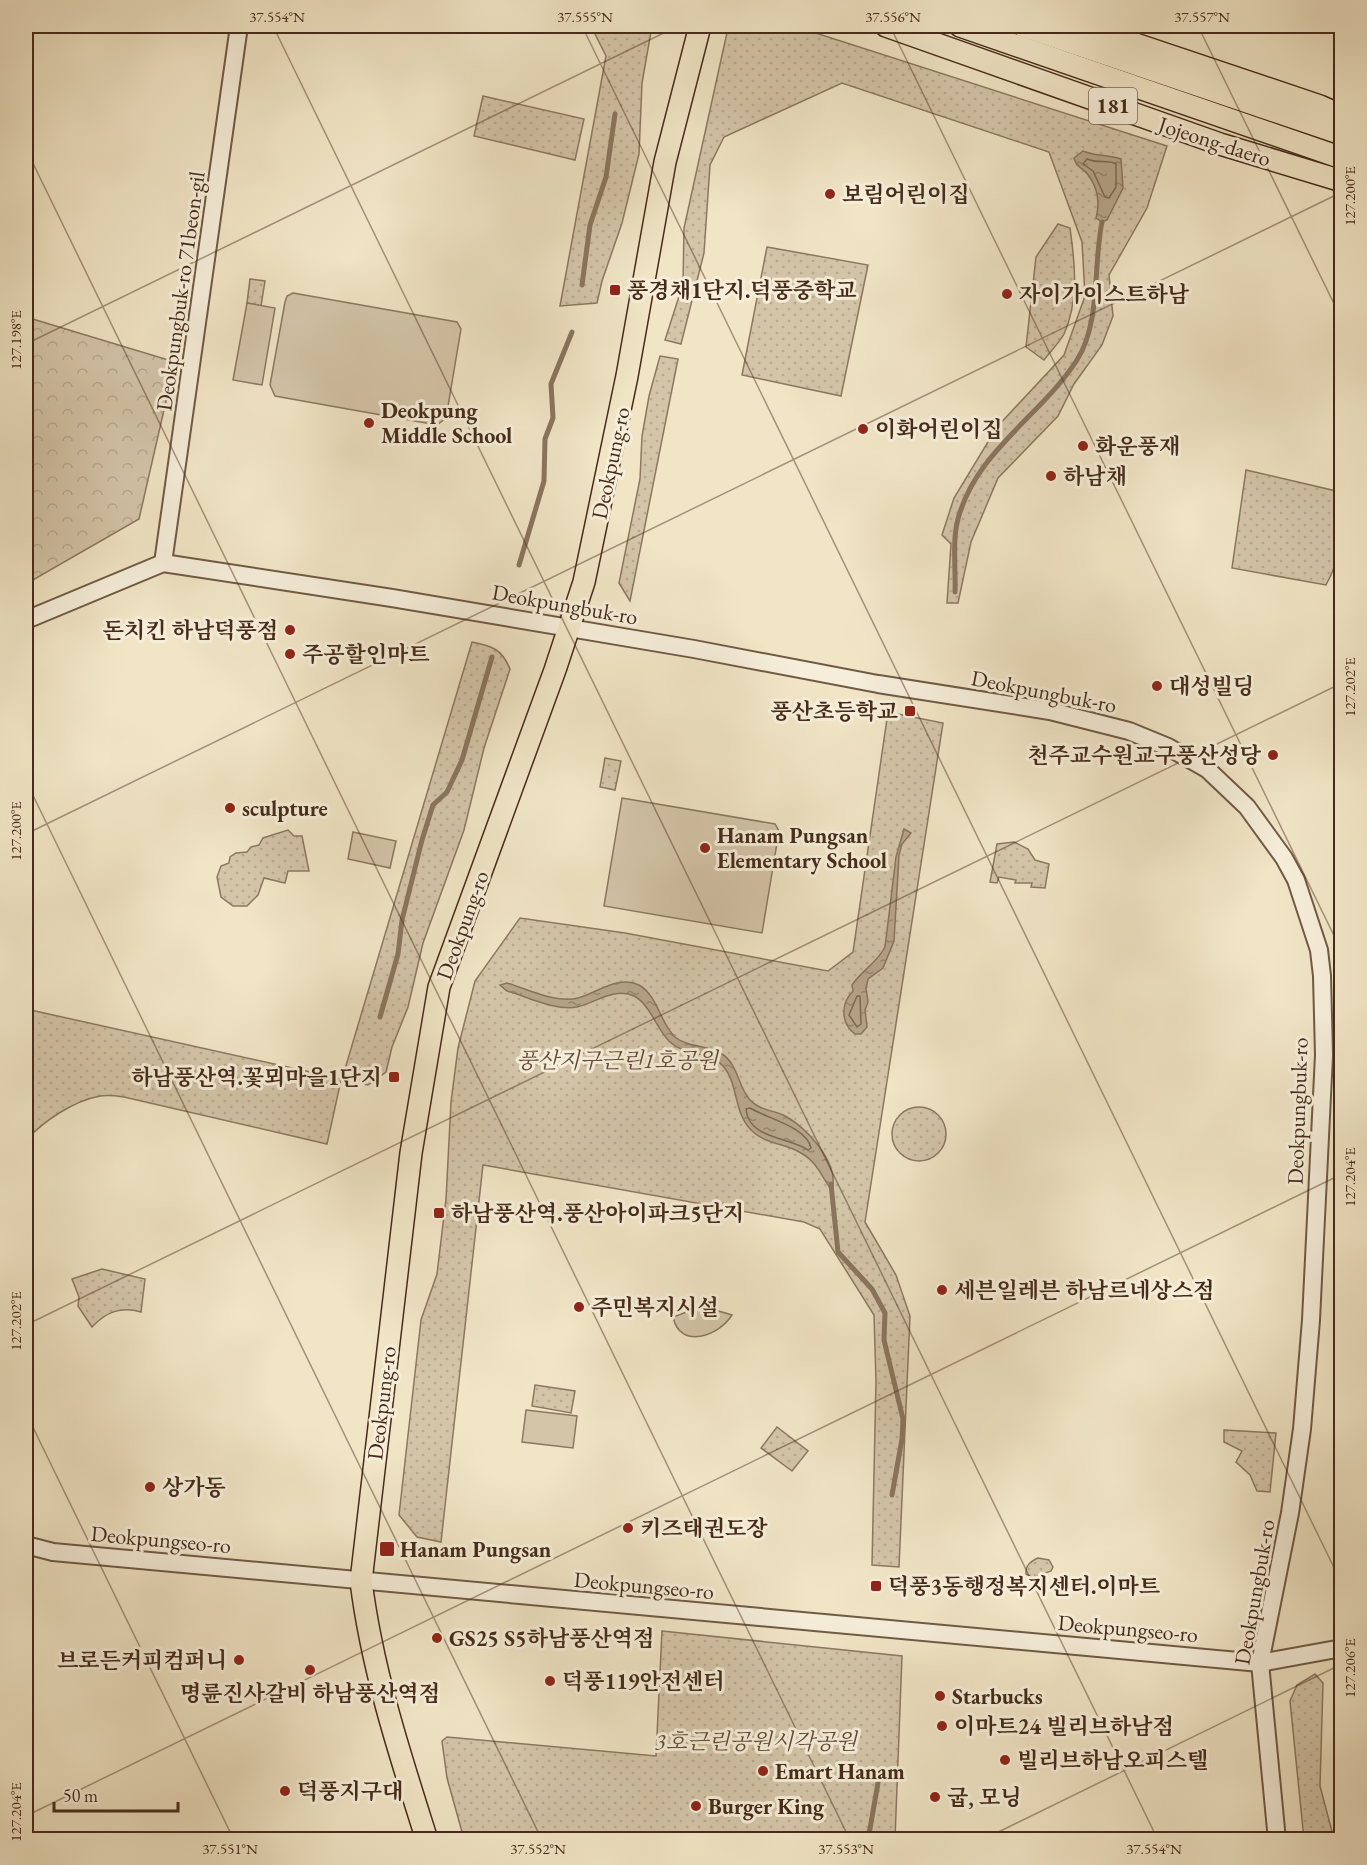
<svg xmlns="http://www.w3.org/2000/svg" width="1367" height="1865" font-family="'EB Garamond','Noto Serif KR',serif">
	<defs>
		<pattern id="grass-dots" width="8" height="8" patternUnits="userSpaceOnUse" patternTransform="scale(1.5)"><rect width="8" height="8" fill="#d4c5a9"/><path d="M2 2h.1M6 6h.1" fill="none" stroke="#b7a991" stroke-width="1.8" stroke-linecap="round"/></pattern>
		<pattern id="forest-crowns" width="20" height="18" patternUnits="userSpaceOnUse" patternTransform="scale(1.5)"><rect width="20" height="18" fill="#d4c5a9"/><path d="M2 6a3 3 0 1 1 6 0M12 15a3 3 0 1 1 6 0" fill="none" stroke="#b7a991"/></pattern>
		<pattern id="water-ripples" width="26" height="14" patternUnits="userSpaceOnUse" patternTransform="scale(1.5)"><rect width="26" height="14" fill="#b7a68b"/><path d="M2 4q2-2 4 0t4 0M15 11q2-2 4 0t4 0" fill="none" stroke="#978771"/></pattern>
	</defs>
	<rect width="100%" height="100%" fill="#f1e5c6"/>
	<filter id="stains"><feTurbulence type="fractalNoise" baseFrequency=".00333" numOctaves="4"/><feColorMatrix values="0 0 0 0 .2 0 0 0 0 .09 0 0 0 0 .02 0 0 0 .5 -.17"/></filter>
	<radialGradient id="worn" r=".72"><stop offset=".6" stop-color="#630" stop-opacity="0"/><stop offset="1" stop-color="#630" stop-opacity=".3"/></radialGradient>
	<g fill="url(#grass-dots)" stroke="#8c7861" stroke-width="1.5">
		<path d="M591 26H652L642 83 639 154 622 223 602 281 597 303 560 306 606 56Z"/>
		<path d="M732 26H794L1167 146 1147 208 1109 275 1113 316 1102 345 1074 384 1058 416 998 478 971 542 958 603H947L951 544 942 535 954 498 997 427 1064 355 1085 296 1082 242 1049 152 842 83 724 137 710 165 704 253 681 344 665 340 683 284 684 228 728 28Z"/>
		<path d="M483 96 584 119 575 160 474 136Z"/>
		<path d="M1058 224 1070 228C1075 263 1079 301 1064 334 1059 343 1050 352 1044 360L1026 347 1036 257Z"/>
		<path d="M767 247 868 265 841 396 742 375Z"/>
		<path d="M250 279 265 281 261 306 247 303Z"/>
		<path d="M660 356 678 359 630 601 619 583 640 479 642 436 649 396Z"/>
		<path d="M1246 470 1336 491C1345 523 1342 557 1326 585L1232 568Z"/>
		<path d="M472 642C492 646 502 649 510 669L484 748 464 830 423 943 408 1007 392 1047 386 1072 368 1085 341 1080 327 1144 124 1097C117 1096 107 1095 100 1096 73 1101 44 1121 26 1140V1009L342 1079Z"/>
		<path d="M888 712 943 723 865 1222 896 1275 910 1316 899 1567 872 1565 876 1381 874 1315 820 1229 804 1222 483 1165 441 1542 417 1537 399 1515 421 1320 437 1274 446 1199 451 1102 458 1048 475 981 520 918 625 933 828 971 853 952Z"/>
		<path d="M605 758 621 761 615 790 600 787Z"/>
		<path d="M288 830 294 836H302L309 871H288L285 883 264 878 258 895 247 906H233L221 897 217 877 221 866 229 863 230 857 236 853 247 852 251 847 259 845 263 838Z"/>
		<path d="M1014 842 1028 849 1035 860 1049 864 1045 888 1031 887 1032 883H1015L1016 880 999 877 997 883 990 882 997 844Z"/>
		<circle cx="919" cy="1134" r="27"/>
		<path d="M102 1269 145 1279 141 1312C121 1306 106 1312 92 1327L78 1306 79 1297 72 1279Z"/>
		<path d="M535 1385 575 1391 571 1413 532 1406Z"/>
		<path d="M777 1427 808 1451 792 1471 761 1448Z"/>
		<path d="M1224 1430 1276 1433 1270 1492 1257 1491 1250 1475 1236 1462 1242 1451 1224 1442Z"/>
		<path d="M1038 1558 1049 1560 1053 1567 1051 1571 1033 1578 1026 1574C1025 1565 1031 1561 1038 1558Z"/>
		<path d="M662 1631 902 1656 895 1839H464L447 1778 442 1741 447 1737 656 1756Z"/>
		<path d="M1315 1674 1323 1683 1320 1786 1334 1839H1304L1290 1701 1297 1685Z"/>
	</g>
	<path fill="url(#forest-crowns)" stroke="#8c7861" stroke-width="1.5" d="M26 317 175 362 139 519 26 584Z"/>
	<g fill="#d4c5a9" stroke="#8c7861" stroke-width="1.5">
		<path d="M293 293 457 322 461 329 446 418 437 425 275 396 270 385 285 302 287 296Z"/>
		<path d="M247 303 275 308 262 385 233 380Z"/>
		<path d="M622 798 775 824 779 831 762 933 604 906Z"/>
		<path d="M353 832 396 841 390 868 348 859Z"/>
		<path d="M712 1309 732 1315C719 1336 680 1350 673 1317L692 1310Z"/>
		<path d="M526 1410 577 1416 573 1448 522 1442Z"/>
	</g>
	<g fill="url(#water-ripples)" stroke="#89755d" stroke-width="1.5">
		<path d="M1083 151C1098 157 1107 154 1121 159L1123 188 1107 220 1102 222 1096 218C1100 203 1098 189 1089 176 1084 168 1076 168 1074 158Z"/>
		<path d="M904 829 911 833 902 844 899 855 894 941 883 968 868 979 866 988 868 1002 865 1010 867 1027 861 1034H855C840 1023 841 1003 853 991L852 985C862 970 877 963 885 947L896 857Z"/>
		<path d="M507 983C527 989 557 1004 578 998 597 993 618 975 639 985 658 996 660 1023 675 1037 688 1048 709 1045 722 1054 738 1064 738 1087 750 1100 759 1110 772 1110 783 1115 806 1126 840 1163 832 1191 822 1177 817 1162 801 1153 785 1143 767 1145 752 1131 733 1113 739 1084 723 1066 710 1051 685 1056 670 1042 657 1030 650 1004 634 996 615 987 595 1003 577 1007 555 1011 528 997 507 991L500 985Z"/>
	</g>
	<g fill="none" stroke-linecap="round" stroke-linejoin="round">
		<g stroke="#7e6852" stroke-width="1.5">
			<path d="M1087 159C1098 164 1107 159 1116 164V187L1109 198 1105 197 1093 171 1083 164Z"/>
			<path d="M857 996H860L861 1024 857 1027 849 1015Z"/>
			<path d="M750 1108C766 1118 807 1127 811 1148L808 1150C790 1137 748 1139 746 1109Z"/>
		</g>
		<g stroke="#89755d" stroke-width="5">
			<path d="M582 285 590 225 606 177 615 114"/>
			<path d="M519 565 544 481 545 439 553 418 551 384 572 332"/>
			<path d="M955 592C956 569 952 541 958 519 976 451 1041 416 1077 360 1101 322 1093 265 1102 222"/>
			<path d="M380 1017 398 954 402 920 422 840 433 805 447 792 462 760 492 657"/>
			<path d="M831 1184 838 1252 872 1289 885 1313 884 1340 903 1419 902 1439 892 1495"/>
			<path d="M868 1840 878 1783"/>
		</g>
		<defs>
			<g id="minor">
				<path d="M163 563 239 26"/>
				<path d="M26 620 163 563 392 598 694 649 878 684 1050 711 1129 731 1168 747 1207 769 1247 807 1284 858 1296 880 1319 950 1322 976 1324 1055 1311 1320 1302 1429 1290 1513 1260 1663 1277 1840"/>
				<path d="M26 1545 53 1552 1260 1663 1342 1648"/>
			</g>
			<g id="major">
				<path d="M886 26 1220 144 1342 181"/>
				<path d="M960 26 1342 158"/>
				<path d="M1023 26 1342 134"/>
				<path d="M1082 26 1320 106 1342 116"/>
				<path d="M427 1840C400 1755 372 1670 361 1581L411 1153 439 987 555 670 584 582 627 376 665 162 700 26"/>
			</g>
		</defs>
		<use href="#minor" stroke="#705a44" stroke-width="20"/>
		<use href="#major" stroke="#452b19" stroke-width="24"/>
		<use href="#minor" stroke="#f6eeda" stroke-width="16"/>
		<use href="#major" stroke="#f1e5c6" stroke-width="21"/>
	</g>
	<path fill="none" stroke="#452b19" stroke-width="1.5" stroke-opacity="0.45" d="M273 26 1158 1840M582 26 1342 1584M890 26 1342 952M1198 26 1342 320M26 149 850 1840M26 344 678 26M26 781 542 1840M26 834 1342 192M26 1325 1342 683M26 1413 234 1840M26 1816 1342 1174M982 1840 1342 1664"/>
	<g fill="#8f2418" stroke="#f6eeda" stroke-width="2">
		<circle cx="830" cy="194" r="6"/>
		<rect x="609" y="284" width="12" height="12" rx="3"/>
		<circle cx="1007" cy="294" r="6"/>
		<circle cx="369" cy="423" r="6"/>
		<circle cx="863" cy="429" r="6"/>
		<circle cx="1083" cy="446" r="6"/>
		<circle cx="1051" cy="476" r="6"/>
		<circle cx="290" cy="630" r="6"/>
		<circle cx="290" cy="654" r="6"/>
		<circle cx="1157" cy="686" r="6"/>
		<rect x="904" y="705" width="12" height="12" rx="3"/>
		<circle cx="1273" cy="755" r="6"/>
		<circle cx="230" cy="808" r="6"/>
		<circle cx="705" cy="848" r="6"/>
		<rect x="388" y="1071" width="12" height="12" rx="3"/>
		<rect x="433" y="1207" width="12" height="12" rx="3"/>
		<circle cx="942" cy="1290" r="6"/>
		<circle cx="579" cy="1307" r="6"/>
		<circle cx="150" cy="1487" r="6"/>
		<circle cx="628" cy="1528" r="6"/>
		<rect x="379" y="1541" width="16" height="16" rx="3"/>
		<rect x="870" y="1580" width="12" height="12" rx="3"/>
		<circle cx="437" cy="1638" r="6"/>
		<circle cx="239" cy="1660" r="6"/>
		<circle cx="310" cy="1670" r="6"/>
		<circle cx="550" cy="1681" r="6"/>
		<circle cx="940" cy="1696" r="6"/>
		<circle cx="942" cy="1726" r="6"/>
		<circle cx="1005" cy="1760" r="6"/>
		<circle cx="763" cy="1771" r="6"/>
		<circle cx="285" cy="1791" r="6"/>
		<circle cx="935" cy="1797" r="6"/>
		<circle cx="696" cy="1806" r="6"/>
	</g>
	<g text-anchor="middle" stroke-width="6" stroke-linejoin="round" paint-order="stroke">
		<rect fill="#f6eeda" stroke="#7a6653" stroke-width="1.5" x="1089" y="88" width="48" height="36" rx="4.5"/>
		<g font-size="21" font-weight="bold" fill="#452b19">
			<text x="1113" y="113">181</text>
		</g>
		<g font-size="22" fill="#452b19" stroke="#f6eeda">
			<text transform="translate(1215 141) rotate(18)" y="8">Jojeong-daero</text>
			<text transform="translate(180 291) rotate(-82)" y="8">Deokpungbuk-ro 71beon-gil</text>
			<text transform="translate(610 463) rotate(-78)" y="8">Deokpung-ro</text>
			<text transform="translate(565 604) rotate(10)" y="8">Deokpungbuk-ro</text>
			<text transform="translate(1044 691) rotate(11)" y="8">Deokpungbuk-ro</text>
			<text transform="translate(462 925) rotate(-70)" y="8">Deokpung-ro</text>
			<text transform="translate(1297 1111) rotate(-88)" y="8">Deokpungbuk-ro</text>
			<text transform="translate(381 1403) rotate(-83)" y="8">Deokpung-ro</text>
			<text transform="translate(161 1539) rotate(5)" y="8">Deokpungseo-ro</text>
			<text transform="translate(644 1585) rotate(5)" y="8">Deokpungseo-ro</text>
			<text transform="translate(1254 1592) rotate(-80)" y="8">Deokpungbuk-ro</text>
			<text transform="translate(1128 1628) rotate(5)" y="8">Deokpungseo-ro</text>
		</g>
		<g font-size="22" font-weight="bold" fill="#452b19" stroke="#f6eeda" text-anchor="start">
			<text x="842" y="202">보림어린이집</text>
			<text x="627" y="298">풍경채1단지.덕풍중학교</text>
			<text x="1019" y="302">자이가이스트하남</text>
			<text x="381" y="418">Deokpung<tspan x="381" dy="25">Middle School</tspan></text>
			<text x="875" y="437">이화어린이집</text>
			<text x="1095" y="454">화운풍재</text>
			<text x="1063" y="484">하남채</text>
			<text x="278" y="638" text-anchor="end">돈치킨 하남덕풍점</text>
			<text x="302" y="662">주공할인마트</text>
			<text x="1169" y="694">대성빌딩</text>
			<text x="898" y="719" text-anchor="end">풍산초등학교</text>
			<text x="1261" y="763" text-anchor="end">천주교수원교구풍산성당</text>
			<text x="242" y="816">sculpture</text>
			<text x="717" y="843">Hanam Pungsan<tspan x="717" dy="25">Elementary School</tspan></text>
			<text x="382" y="1085" text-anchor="end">하남풍산역.꽃뫼마을1단지</text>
			<text x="451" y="1221">하남풍산역.풍산아이파크5단지</text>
			<text x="954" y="1298">세븐일레븐 하남르네상스점</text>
			<text x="591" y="1315">주민복지시설</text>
			<text x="162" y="1495">상가동</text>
			<text x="640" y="1536">키즈태권도장</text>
			<text x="400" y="1557">Hanam Pungsan</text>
			<text x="888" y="1594">덕풍3동행정복지센터.이마트</text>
			<text x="449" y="1646">GS25 S5하남풍산역점</text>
			<text x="227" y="1668" text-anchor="end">브로든커피컴퍼니</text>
			<text x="562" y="1689">덕풍119안전센터</text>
			<text x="310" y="1701" text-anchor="middle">명륜진사갈비 하남풍산역점</text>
			<text x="952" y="1704">Starbucks</text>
			<text x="954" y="1734">이마트24 빌리브하남점</text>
			<text x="1017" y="1768">빌리브하남오피스텔</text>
			<text x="775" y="1779">Emart Hanam</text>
			<text x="297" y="1799">덕풍지구대</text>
			<text x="947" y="1805">굽, 모닝</text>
			<text x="708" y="1814">Burger King</text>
		</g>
		<g font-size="22" font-style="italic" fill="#624a36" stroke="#f6eeda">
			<text x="617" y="1068">풍산지구근린1호공원</text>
			<text x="756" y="1749">3호근린공원시각공원</text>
		</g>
	</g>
	<rect width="1367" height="1865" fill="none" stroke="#f1e5c6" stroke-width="66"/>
	<path d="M54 1802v9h124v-9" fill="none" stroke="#452b19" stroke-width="3"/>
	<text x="63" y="1802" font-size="18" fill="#452b19" stroke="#f6eeda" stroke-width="4.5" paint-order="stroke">50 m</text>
	<rect x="33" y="33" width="1301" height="1799" fill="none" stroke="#452b19" stroke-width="2"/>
	<g font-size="15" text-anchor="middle" fill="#452b19">
		<text x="277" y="22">37.554°N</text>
		<text x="585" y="22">37.555°N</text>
		<text x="893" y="22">37.556°N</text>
		<text x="1202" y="22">37.557°N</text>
		<text transform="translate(1350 196) rotate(-90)" y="5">127.200°E</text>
		<text transform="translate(16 340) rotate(-90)" y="5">127.198°E</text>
		<text transform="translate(1350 687) rotate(-90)" y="5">127.202°E</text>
		<text transform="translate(16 831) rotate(-90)" y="5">127.200°E</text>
		<text transform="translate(1350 1177) rotate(-90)" y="5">127.204°E</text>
		<text transform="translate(16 1321) rotate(-90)" y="5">127.202°E</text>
		<text transform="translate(1350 1668) rotate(-90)" y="5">127.206°E</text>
		<text transform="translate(16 1812) rotate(-90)" y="5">127.204°E</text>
		<text x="230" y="1854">37.551°N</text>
		<text x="538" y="1854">37.552°N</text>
		<text x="846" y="1854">37.553°N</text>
		<text x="1154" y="1854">37.554°N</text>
	</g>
	<rect width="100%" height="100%" filter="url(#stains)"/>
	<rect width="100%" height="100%" fill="url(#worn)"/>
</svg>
